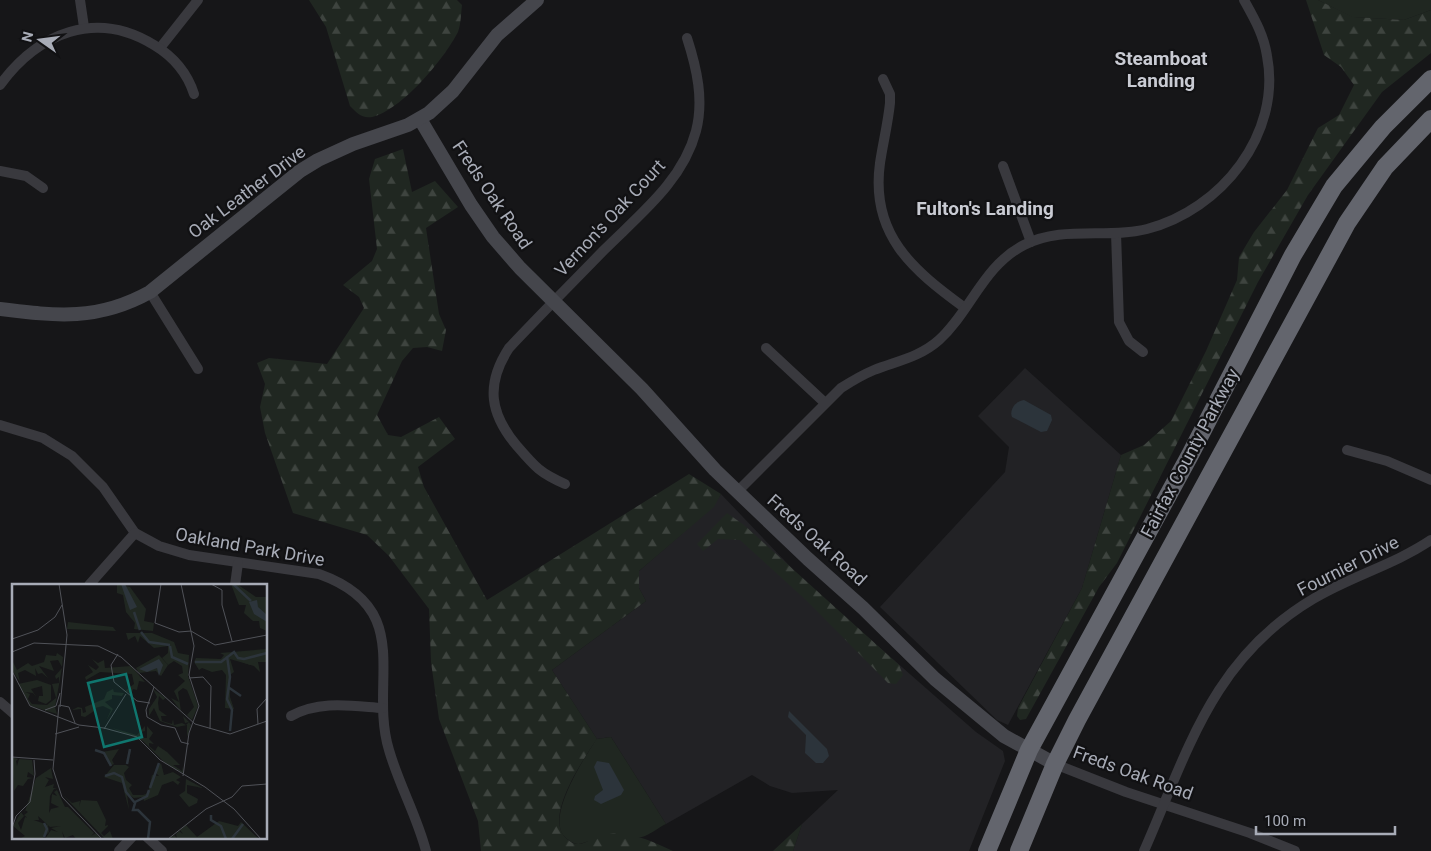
<svg xmlns="http://www.w3.org/2000/svg" width="1431" height="851" font-family="Roboto,sans-serif">
	<defs>
		<pattern id="forest-firs" width="22" height="20" patternUnits="userSpaceOnUse" patternTransform="scale(1.25)"><rect width="22" height="20" fill="#202721"/><path d="M5 1l3.5 6h-7zM16 11l3.5 6h-7z" fill="#3e443f"/></pattern>
	</defs>
	<rect width="100%" height="100%" fill="#161618"/>
	<g fill="#222225">
		<path d="M1025 368 1121 455 1082 588 1008 725 997 720 880 607 1005 472 1009 447 978 416Z"/>
		<path d="M721 494 805 582 976 732 1003 751 1005 761 969 851H793L802 824 838 790 792 793 770 786 752 775 666 824 611 737 597 739 552 670 646 601 639 588V571L713 507Z"/>
	</g>
	<g fill="#202721">
		<path d="M1318 0H1431V10L1404 20 1352 17Z"/>
		<path d="M611 737 666 824C659 827 650 835 642 837 632 839 621 832 611 835 604 836 582 844 578 844 573 844 568 840 565 837 545 818 585 756 597 739Z"/>
	</g>
	<g fill="url(#forest-firs)">
		<path d="M309 0H457L462 5C461 13 461 24 458 32 444 59 402 110 372 117 362 119 356 112 350 106L326 27Z"/>
		<path d="M1306 0H1318L1353 17 1404 20 1431 10V53L1382 92 1308 195 1258 282 1117 563 1099 587 1026 719 1020 720 1017 716 1018 708 1082 588 1121 455 1144 445 1171 421 1206 351 1237 280 1239 257 1254 232 1287 190 1318 128 1339 115 1354 85 1341 67 1324 55Z"/>
		<path d="M403 149 412 192 435 181 458 207 426 228 439 314 446 330 442 351 427 347 413 348 402 361 377 415 388 435 401 437 439 417 455 439 418 467 424 487 487 600 689 474 721 494 714 507 639 571V588L646 601 552 670 597 739C584 758 542 819 567 839 570 842 574 844 578 844 585 844 595 837 603 835 627 829 652 841 673 851H481L478 821 439 719 431 662 429 609 389 556 367 535 293 513 265 433 260 407 265 384 257 363 269 358 327 364 364 308 359 297 343 285 372 261 377 249 369 179 375 159Z"/>
		<path d="M727 513 744 525 899 665 903 675 896 684 888 683 807 601 740 540 718 539 703 551 697 544Z"/>
		<path d="M802 824 793 851H773Z"/>
	</g>
	<g fill="#2c343b">
		<path d="M1024 400 1051 415 1052 420 1047 431 1041 432 1012 417C1009 409 1016 401 1024 400Z"/>
		<path d="M789 711 827 749 829 756 823 763H816L805 753 806 735 788 717Z"/>
		<path d="M597 761 609 763 624 790 621 795 601 804 594 800 595 796 603 790 594 767Z"/>
	</g>
	<g fill="none" stroke-linecap="round" stroke-linejoin="round">
		<g stroke="#39393e" stroke-width="10">
			<path d="M80 0 84 27"/>
			<path d="M160 48 198 0"/>
			<path d="M883 79 890 94V103C888 123 883 143 880 163 870 235 913 270 965 308"/>
			<path d="M0 85C38 33 96 9 154 45 174 57 187 72 194 94"/>
			<path d="M1003 166 1031 242"/>
			<path d="M0 171 26 176 43 188"/>
			<path d="M1116 233 1119 322 1129 341 1143 352"/>
			<path d="M150 292 198 369"/>
			<path d="M766 348 824 402"/>
			<path d="M0 425 43 438 72 456 103 487 135 533 159 546 189 555 319 574C417 609 368 681 389 750 399 785 417 816 426 851"/>
			<path d="M1347 450 1387 461 1431 480"/>
			<path d="M565 484C540 473 535 467 517 446 490 414 485 385 509 348 540 315 572 283 604 250 639 215 683 181 696 131 704 100 697 69 687 38"/>
			<path d="M737 492 841 388C852 381 862 375 874 370 897 361 920 357 939 340 971 311 983 266 1024 245 1062 225 1107 239 1147 229 1221 210 1282 134 1267 56 1264 35 1254 18 1244 0"/>
			<path d="M89 585 135 533"/>
			<path d="M235 585 238 563"/>
			<path d="M0 702 14 714"/>
			<path d="M291 716C320 700 352 706 383 708"/>
			<path d="M1055 764 1126 792 1250 833 1295 851"/>
			<path d="M147 837 162 851"/>
			<path d="M119 851 132 837"/>
			<path d="M1144 851C1188 751 1212 659 1313 599 1351 576 1394 565 1431 540"/>
		</g>
		<g stroke="#45464c" stroke-width="14">
			<path d="M420 119 471 205 493 237 520 268 642 389 715 470 808 559 863 608 935 679 1004 736 1055 764"/>
			<path d="M0 309C57 316 98 321 150 292L300 171 318 160 353 144 408 125 429 113 453 91 497 35 537 0"/>
		</g>
		<g stroke="#63656d" stroke-width="18">
			<path d="M987 851 1029 750 1190 455 1293 255 1334 186 1383 127 1431 79"/>
			<path d="M1019 851 1055 764 1077 720 1347 223 1385 167 1431 119"/>
		</g>
	</g>
	<g text-anchor="middle" stroke-width="4.5" stroke-linejoin="round" paint-order="stroke">
		<g font-size="18" fill="#a8acb7" stroke="#111113">
			<text transform="translate(247 192) rotate(-37)" y="6">Oak Leather Drive</text>
			<text transform="translate(492 195) rotate(56)" y="6">Freds Oak Road</text>
			<text transform="translate(610 218) rotate(-47)" y="6">Vernon's Oak Court</text>
			<text transform="translate(1190 453) rotate(-62)" y="6">Fairfax County Parkway</text>
			<text transform="translate(817 540) rotate(42)" y="6">Freds Oak Road</text>
			<text transform="translate(250 547) rotate(10)" y="6">Oakland Park Drive</text>
			<text transform="translate(1348 566) rotate(-27)" y="6">Fournier Drive</text>
			<text transform="translate(1133 773) rotate(20)" y="6">Freds Oak Road</text>
		</g>
		<g font-size="19" font-weight="bold" fill="#c9cbd3" stroke="#111113">
			<text x="1161" y="65">Steamboat<tspan x="1161" dy="22">Landing</tspan></text>
			<text x="985" y="215">Fulton's Landing</text>
		</g>
	</g>
	<g transform="translate(12 584)">
		<rect width="255" height="255" fill="#161618"/>
		<path d="M114 49H140L162 58 166 69 177 71 176 92 186 122 180 136 175 131 182 123 175 106 171 104 166 108 169 127 159 114 167 118 162 107 173 97 166 91 171 89 170 82 162 77 156 81 150 74 156 69V62L142 64 128 52 126 59 123 52 116 56ZM255 65V78H246L248 88 242 82 218 75 222 88 218 91V113L222 125 213 124 214 91 210 86 200 88 190 84 187 86 182 78 184 74 209 75 212 71 208 69ZM45 69 51 73 50 83 46 76 38 77 42 87 27 82 36 94 30 89 26 90 23 84 24 92 13 86 6 89 8 98 0 86 1 78 5 86 16 79 20 82 32 78 34 71 44 72ZM80 75 86 79 92 76 93 84 119 82 133 98 127 97 125 106 121 105 119 110 113 107 122 100 120 90 88 88 74 96 73 93 81 88 76 81 84 86 87 83ZM50 84 43 123 45 130 19 122 6 100 25 96 39 101V116L34 120 26 117 27 112H31L30 102 19 105 25 114 21 109 13 108 18 110 16 115 20 120 35 121 44 114 40 100 47 99V93L44 95 43 92ZM101 105 102 108 112 109 110 112 100 111V115L93 118 101 125 94 137 99 126 91 122 83 124 84 129 82 127 73 133 69 132V125L60 126 66 123 70 124 71 129 74 128 73 123 92 115 95 108ZM141 105 154 114 151 116 147 112 146 119 147 126 155 132H149L150 137 160 140 161 135 162 141 170 139 174 141 177 138 173 139 171 132 177 138 179 141 175 153V141L165 143 148 137 142 124 137 132V125L145 113ZM133 142V147L129 148 130 154H135V142L141 149 137 155 142 160 137 159V162L143 167 146 162 155 168 168 181H161L170 187 171 182V189L154 180 131 157 100 144 125 151ZM0 173 6 175 4 177 5 182 7 175 20 176 22 192 16 188 15 193 21 194 16 195 11 202 6 201 2 207ZM39 184 41 195 33 193 37 196 33 203 42 200 41 204H45L42 205 38 212 37 229 39 225 47 223 39 219 40 210 45 212 42 208 45 206 53 223H56L82 249 79 252 84 249 89 255H64L61 251 53 254 50 247 52 255H33L39 246 46 248 39 244 49 242 38 243 26 232 27 236H18L12 231 16 228 13 226 12 230 24 194ZM174 195 191 204 175 201V209L186 215 185 219 177 223 167 211 173 207ZM51 211 60 219 68 217 67 223 69 216 85 217 94 236 93 242 96 241V242L89 249 92 252 98 247 101 255H93ZM9 228 12 232 6 239 9 246 13 233 36 241 37 248 31 254 7 255 13 252 1 242Z" fill="#202721"/>
		<path d="M105 0 118 3 134 25 132 37 142 39 141 47 122 45 123 39 114 28 111 11 105 9ZM219 0H225L244 13H255V47L248 44 247 37H241L232 29 234 21H227ZM56 38 101 43 104 47 55 45ZM255 66V74L238 81 219 74 216 69ZM147 71 156 81 149 92 144 87 127 89 124 84ZM107 165 100 176 102 180 98 182 90 168ZM149 179 152 191 161 188 169 193 164 196 168 198 166 201 161 197 150 201 146 211 132 217 131 213 122 214 115 210 117 226 110 199 92 193 102 181H114L117 183 112 189 114 196 120 201 117 204 121 211H131L136 209 140 191 147 192 143 188ZM207 237 226 242 229 238 247 255H157L162 251 165 254 164 250 167 247 171 250 168 246 174 241 185 253Z" fill="#202721"/>
		<path d="M109 0H113L125 23 118 26ZM245 16 246 23 255 31V38L242 30 237 18ZM147 75 151 81 147 92 145 84 135 88 127 85Z" fill="#2c343b"/>
		<path fill="none" stroke="#2c343b" stroke-width="2.5" d="M221 0 239 17M122 28 128 46M129 48 137 58 158 61M158 62 160 73 176 80M215 72 218 93 215 115 220 126 218 147M183 78H209L222 68 226 74 232 75 255 69M216 103 229 112M83 166 92 169 99 182M115 180 118 165M93 192 102 189 110 193 114 208 123 219 121 226H126L138 238 136 255M138 204 147 179M123 218 135 212 137 206M199 231V236L209 242 214 255M32 239 35 245 32 253M220 255 231 240"/>
		<path fill="none" stroke="#505258" stroke-width="1" d="M47 0 55 51 48 123M149 0 143 39 167 48 179 47M169 0 182 62 177 91 187 122 177 149 171 192M199 0 210 6V21L220 57M179 47 203 61 255 51M0 55 26 46 43 33 50 21M0 68 22 59 86 62 109 73 183 140 218 150 255 137M106 70 99 81 102 98 125 117 138 119M0 87 18 122 67 141 92 144 125 153 148 176 193 203 222 225 249 255M177 94 191 93 199 102 198 145M142 103 134 126 135 133 149 141 163 144 169 158 177 160M33 126 44 122 48 109M63 139 57 123 47 121 41 185 50 213 90 255M246 140 245 125 255 114M92 145 114 110M43 150 67 143M0 173 41 176M0 244 4 232 18 218 23 190 22 176M156 255 194 225 220 213 230 202 255 200"/>
		<path fill="#0f766e" fill-opacity="0.15" stroke="#0f766e" stroke-width="2.5" d="M114 90 130 153 92 163 76 99Z"/>
		<rect width="255" height="255" fill="none" stroke="#a8acb7" stroke-width="2.5"/>
	</g>
	<g transform="translate(40 40) rotate(284)" stroke="#111113" stroke-width="4" paint-order="stroke">
	<path d="M0-4L9 19L0 12L-9 19Z" fill="#a8acb7"/>
	<text y="-8" font-size="14" font-weight="bold" text-anchor="middle" fill="#a8acb7">N</text>
	</g>
	<path d="M1256 826v8h139v-8" fill="none" stroke="#a8acb7" stroke-width="2.5"/>
	<text x="1264" y="826" font-size="15" fill="#a8acb7" stroke="#111113" stroke-width="4" paint-order="stroke">100 m</text>
</svg>
